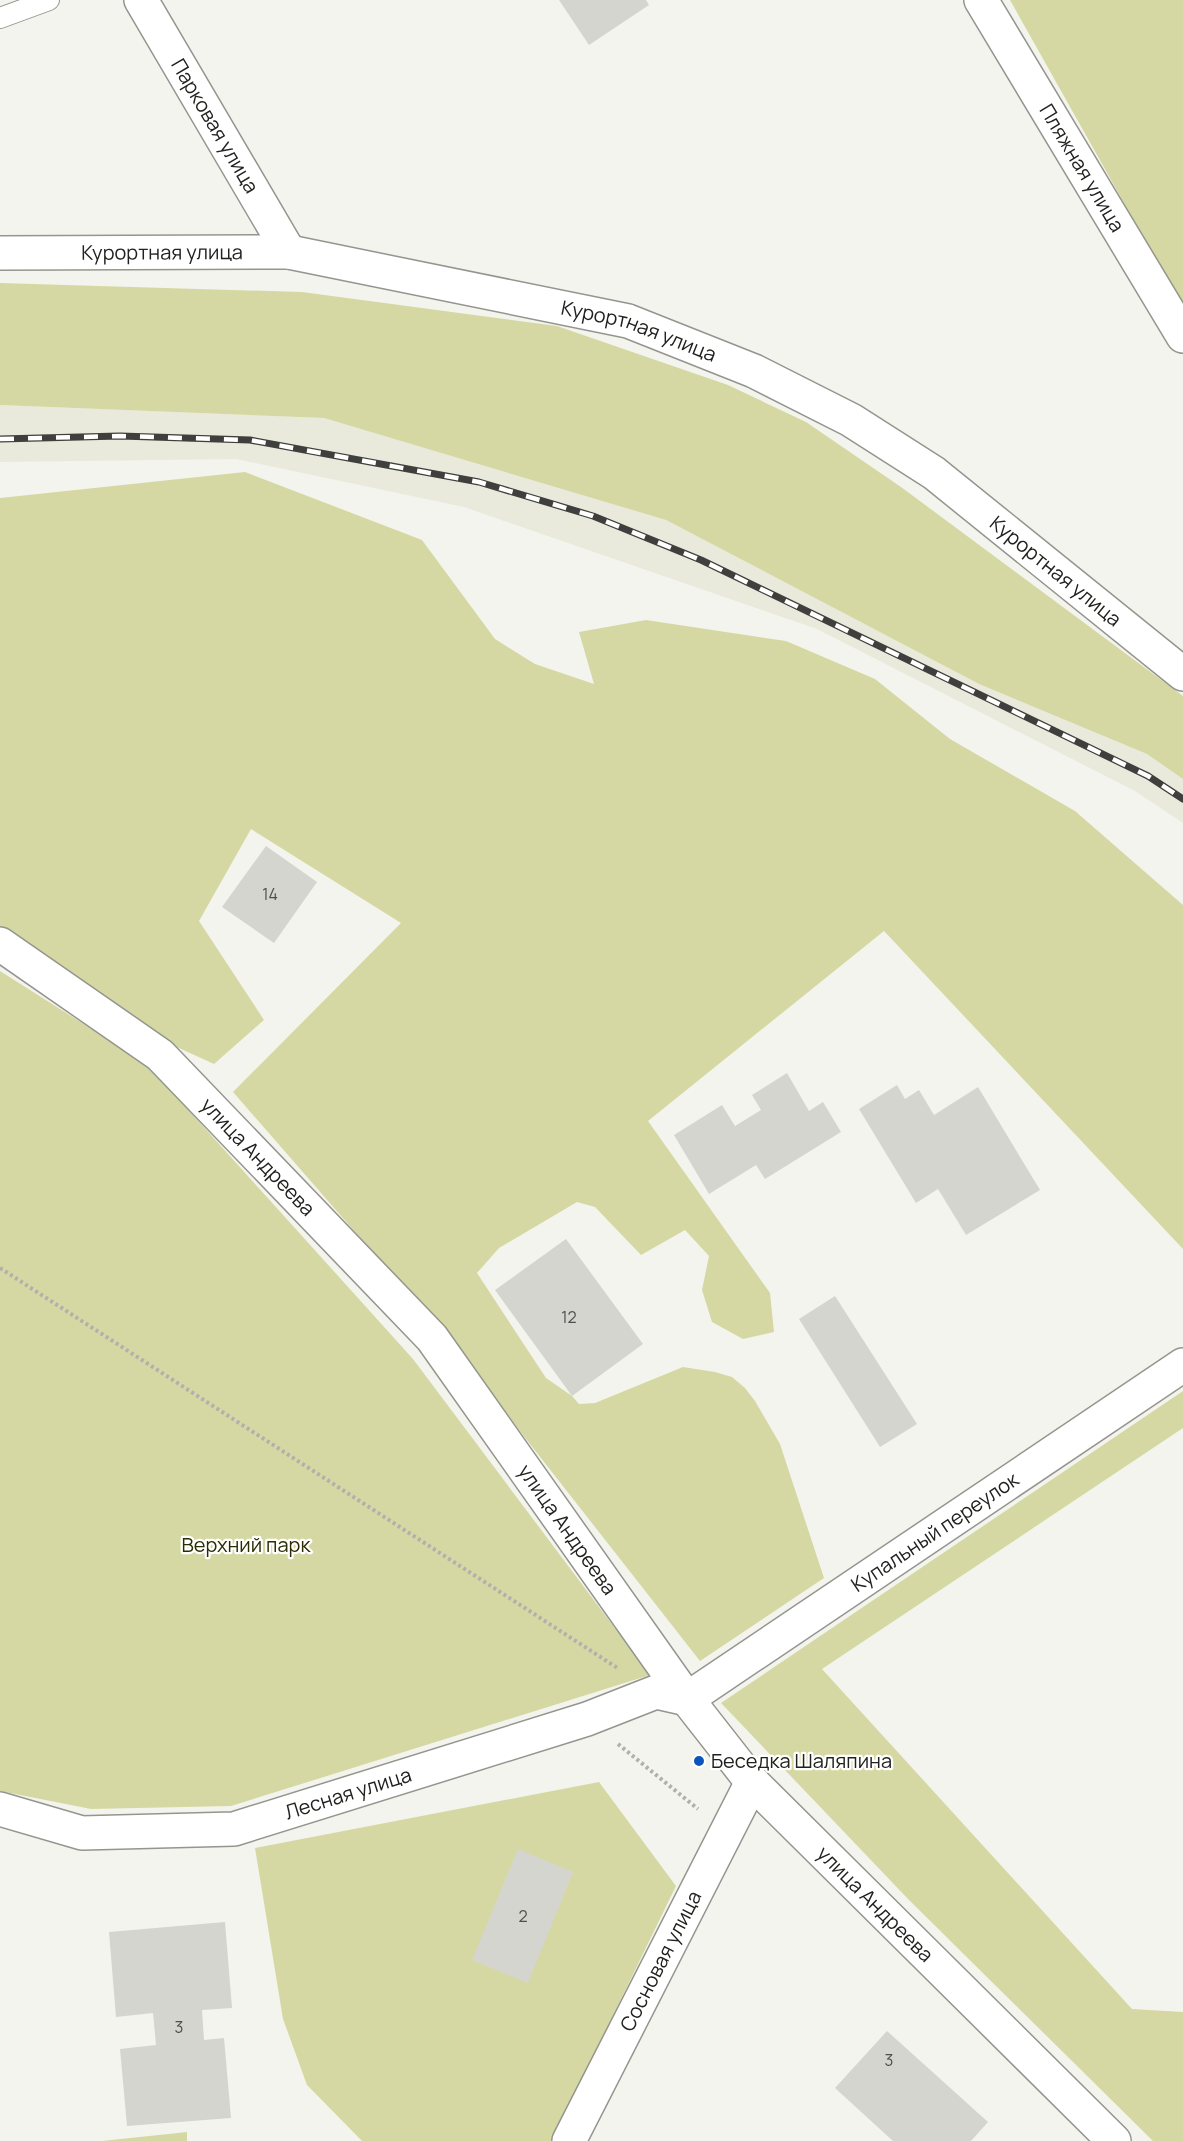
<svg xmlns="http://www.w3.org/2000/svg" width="1183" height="2141" font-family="Manrope,sans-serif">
	<rect width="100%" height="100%" fill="#f4f4ee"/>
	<path fill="#e9e9dc" d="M0 405 324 418 666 520 979 684 1147 754 1183 779V823L1135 791 817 629 464 507 236 459 0 462Z"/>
	<g fill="#d6d8a3">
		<path d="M1010 0H1183V308Z"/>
		<path d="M0 283 302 292 557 326 728 385 806 422 901 487 1183 696V779L1147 754 979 684 666 520 324 418 0 405Z"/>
		<path d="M245 472 422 540 495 639 535 664 594 684 579 632 646 620 786 641 875 679 950 739 1075 811 1183 905V1249L884 931 648 1121 770 1293 774 1332 743 1339 712 1322 702 1290 709 1256 685 1230 641 1255 595 1207 577 1202 499 1248 477 1273 546 1378 572 1396 579 1404 595 1403 683 1367 715 1372 732 1377 745 1388 755 1401 780 1444 824 1578 700 1661 443 1333 233 1092 401 923 251 829 199 921 264 1020 214 1064 168 1043 0 927V498Z"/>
		<path d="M0 971 147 1064 413 1359 650 1675 231 1806 91 1809 0 1791Z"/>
		<path d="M1183 1391V1428L822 1669 1132 2009 1183 2012V2141H1153L909 1900 721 1703Z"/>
		<path d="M599 1782 676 1886 552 2141H362L307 2085 283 2019 255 1848Z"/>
		<path d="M187 2132V2141H102Z"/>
	</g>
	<g fill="#d5d5cf">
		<path d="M559 0H646L649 5 589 45Z"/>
		<path d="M266 846 317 882 274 943 222 907Z"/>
		<path d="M787 1073 809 1111 823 1102 841 1132 765 1179 756 1165 709 1194 674 1135 722 1105 735 1126 761 1110 752 1095Z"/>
		<path d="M897 1085 905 1099 919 1090 934 1115 978 1087 1040 1190 966 1235 938 1189 916 1203 859 1109Z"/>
		<path d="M566 1239 643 1344 572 1396 495 1290Z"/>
		<path d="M835 1296 917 1424 880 1447 799 1319Z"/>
		<path d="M518 1849 573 1872 528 1983 472 1960Z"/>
		<path d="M225 1922 232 2008 202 2010 204 2040 224 2038 231 2118 127 2126 120 2049 156 2045 153 2013 116 2017 109 1932Z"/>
		<path d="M887 2031 988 2122 971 2141H893L835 2088Z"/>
	</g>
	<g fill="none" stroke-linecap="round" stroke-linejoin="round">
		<defs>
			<path id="lane" d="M0 18 49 0"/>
			<g id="street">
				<path id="s1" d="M141 0 289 252"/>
				<path id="s2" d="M981 0 1183 336"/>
				<path id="s3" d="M0 253 289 252 628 321 754 371 851 420 934 473 1183 674"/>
				<path id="s4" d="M0 944 160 1055 432 1338 687 1699 752 1782 1114 2141"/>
				<path id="s5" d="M0 1809 82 1833 234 1829 587 1719 656 1692 687 1699 1183 1365"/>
				<path id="s6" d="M569 2141 752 1782"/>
			</g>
		</defs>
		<use href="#lane" stroke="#95958f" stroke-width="22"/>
		<use href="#street" stroke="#95958f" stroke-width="36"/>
		<g stroke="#b1b1ac" stroke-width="4" stroke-dasharray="3 3" stroke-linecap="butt">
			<path d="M0 1268 619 1669"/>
			<path d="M618 1744 698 1809"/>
		</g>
		<use href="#lane" stroke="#fff" stroke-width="20"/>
		<use href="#street" stroke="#fff" stroke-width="33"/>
		<defs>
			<path id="rail" d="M0 439 120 436 250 440 479 482 593 516 701 560 1148 776 1183 799"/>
		</defs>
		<use href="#rail" stroke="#3f3f3d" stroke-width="7"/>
		<use href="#rail" stroke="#fffffe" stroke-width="4.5" stroke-dasharray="14" stroke-linecap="butt"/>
	</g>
	<circle fill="#0c53be" stroke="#fffffe" stroke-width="2" cx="699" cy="1761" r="6"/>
	<g text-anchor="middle" stroke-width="4.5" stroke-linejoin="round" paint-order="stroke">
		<g font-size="16" fill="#4e4e4b">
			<text x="270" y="900">14</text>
			<text x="569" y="1323">12</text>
			<text x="523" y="1922">2</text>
			<text x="179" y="2033">3</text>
			<text x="889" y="2066">3</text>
		</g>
		<g font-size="20" fill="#21211f" stroke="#fffffe">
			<text dy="7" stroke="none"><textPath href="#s1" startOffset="146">Парковая улица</textPath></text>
			<text dy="7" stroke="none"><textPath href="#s2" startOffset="196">Пляжная улица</textPath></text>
			<text dy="7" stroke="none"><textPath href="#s3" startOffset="162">Курортная улица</textPath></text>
			<text dy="7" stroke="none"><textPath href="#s3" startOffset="648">Курортная улица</textPath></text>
			<text dy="7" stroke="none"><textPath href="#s3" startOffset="1134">Курортная улица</textPath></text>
			<text dy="7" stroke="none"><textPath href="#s4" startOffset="336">улица Андреева</textPath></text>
			<text dy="7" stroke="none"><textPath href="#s4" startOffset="822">улица Андреева</textPath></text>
			<text dy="7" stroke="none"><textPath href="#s5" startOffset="1012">Купальный переулок</textPath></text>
			<text dy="7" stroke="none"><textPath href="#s5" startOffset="357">Лесная улица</textPath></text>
			<text dy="7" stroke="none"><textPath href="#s4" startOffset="1308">улица Андреева</textPath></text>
			<text dy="7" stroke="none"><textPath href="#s6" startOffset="202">Сосновая улица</textPath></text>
		</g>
		<g font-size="20" fill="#2b2c05" stroke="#fffffe">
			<text x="246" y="1552">Верхний парк</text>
		</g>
		<g font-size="20" fill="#21211f" stroke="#fffffe" text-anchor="start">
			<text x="711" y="1768">Беседка Шаляпина</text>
		</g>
	</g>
</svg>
